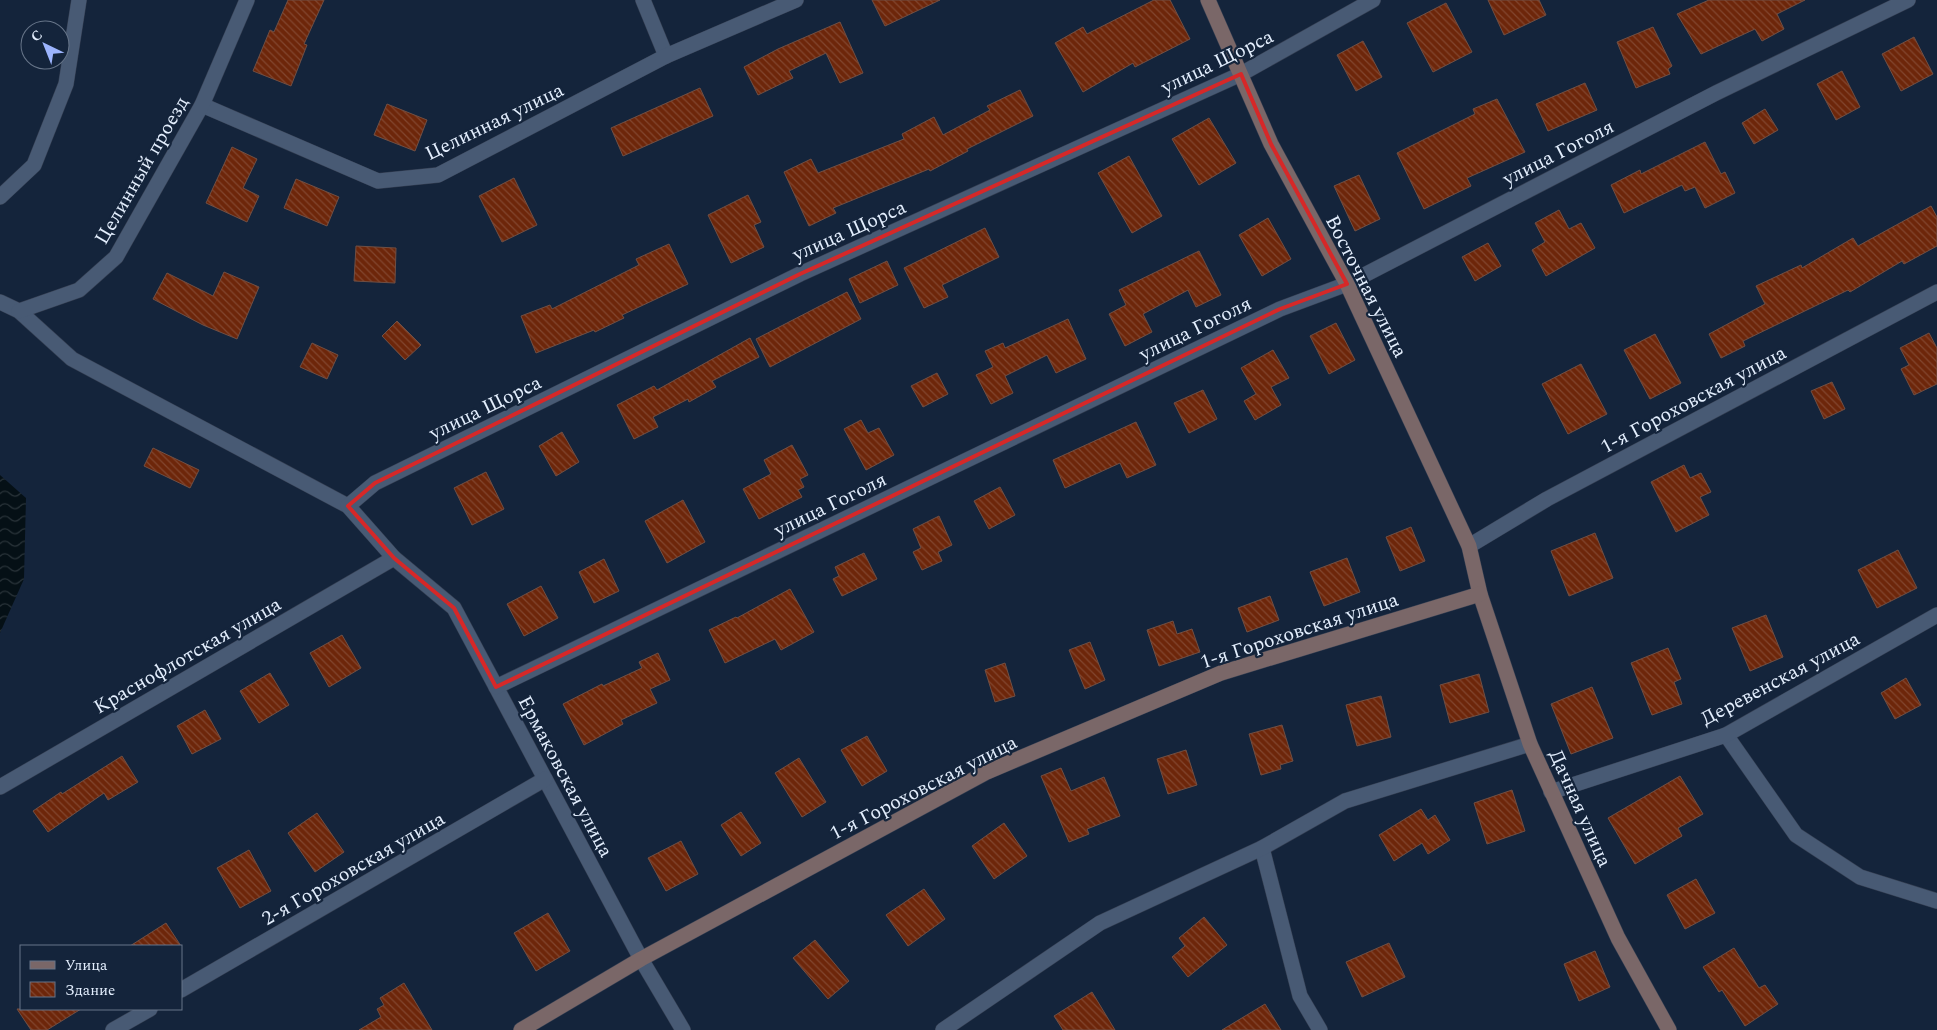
<svg xmlns="http://www.w3.org/2000/svg" width="1937" height="1030" font-family="Spectral,serif">
	<defs>
		<pattern id="water-waves" width="16" height="10" patternUnits="userSpaceOnUse" patternTransform="scale(1.25)"><rect width="16" height="10" fill="#051016"/><path d="M0 5q4-4 8 0t8 0" fill="none" stroke="#293339"/></pattern>
		<pattern id="building-back-hatch" width="6" height="6" patternUnits="userSpaceOnUse" patternTransform="scale(1.25)"><rect width="6" height="6" fill="#6d260a"/><path d="M-1 5l2 2M0 0l6 6M5-1l2 2" fill="none" stroke="#82462f"/></pattern>
	</defs>
	<rect width="100%" height="100%" fill="#14243b"/>
	<path fill="url(#water-waves)" d="M0 475 26 498 24 579 0 633Z"/>
	<g fill="url(#building-back-hatch)" stroke="#704f44">
		<path d="M288 0H324L304 44 307 45 291 86 253 71 270 30 274 32Z"/>
		<path d="M872 0H940L885 26Z"/>
		<path d="M1154 0H1170L1190 39 1135 67 1133 63 1083 92 1055 43 1083 27 1087 34Z"/>
		<path d="M1488 0H1539L1546 15 1504 35Z"/>
		<path d="M1709 0H1805L1777 14 1784 29 1762 41 1755 29 1701 54 1677 14Z"/>
		<path d="M1446 3 1472 52 1433 72 1407 23Z"/>
		<path d="M840 22 863 73 840 83 826 53 789 71 793 78 758 95 744 67 778 49Z"/>
		<path d="M1653 27 1672 66 1668 69 1670 74 1636 88 1617 42Z"/>
		<path d="M1914 37 1933 74 1901 91 1882 54Z"/>
		<path d="M1363 41 1382 77 1356 91 1337 55Z"/>
		<path d="M1842 71 1860 107 1836 120 1817 84Z"/>
		<path d="M1585 83 1597 110 1548 131 1536 104Z"/>
		<path d="M700 88 713 116 623 156 611 128Z"/>
		<path d="M1020 90 1033 116 967 149 968 151 930 171 929 169 833 208 836 213 809 226 784 172 811 159 818 173 904 139 902 134 934 117 943 135 990 110 987 106Z"/>
		<path d="M1497 99 1525 152 1467 178 1471 186 1424 209 1397 153 1475 114 1473 109Z"/>
		<path d="M387 104 427 120 415 151 374 135Z"/>
		<path d="M1765 109 1778 130 1754 144 1742 123Z"/>
		<path d="M1209 118 1236 163 1199 185 1172 139Z"/>
		<path d="M1705 142 1721 174 1725 172 1735 193 1705 208 1695 187 1685 191 1682 185 1624 213 1611 185 1640 170 1641 174Z"/>
		<path d="M232 147 257 159 243 188 259 196 247 222 206 203Z"/>
		<path d="M1129 156 1162 216 1132 233 1098 173Z"/>
		<path d="M1359 175 1380 219 1355 231 1334 186Z"/>
		<path d="M514 178 537 225 502 242 479 196Z"/>
		<path d="M296 179 339 197 327 226 284 208Z"/>
		<path d="M748 195 761 222 754 225 764 247 731 263 708 215Z"/>
		<path d="M1931 206 1937 217V246L1904 264 1902 261 1850 292 1848 290 1743 341 1745 346 1721 358 1709 334 1765 304 1756 286 1801 265 1802 268 1853 238 1858 246Z"/>
		<path d="M1559 210 1569 229 1581 223 1595 248 1546 276 1532 250 1545 242 1535 223Z"/>
		<path d="M1268 218 1291 259 1262 276 1239 235Z"/>
		<path d="M985 228 999 257 942 285 948 297 924 308 904 268Z"/>
		<path d="M1488 243 1501 266 1475 281 1462 257Z"/>
		<path d="M669 244 688 284 622 315 624 318 595 332 594 330 536 353 521 316 550 305 552 309 639 265 636 259Z"/>
		<path d="M356 246 396 248 395 283 354 281Z"/>
		<path d="M1199 251 1221 295 1196 307 1188 290 1143 314 1152 332 1125 346 1109 314 1126 305 1119 290Z"/>
		<path d="M887 261 898 285 860 303 849 279Z"/>
		<path d="M224 272 259 287 237 339 203 325 153 299 167 273 213 296Z"/>
		<path d="M847 292 861 319 770 367 756 339Z"/>
		<path d="M1068 319 1086 359 1056 373 1047 355 1005 376 1013 393 991 404 976 375 993 367 985 351 1003 343 1005 348Z"/>
		<path d="M397 321 421 345 405 360 382 336Z"/>
		<path d="M1336 323 1355 360 1329 374 1310 336Z"/>
		<path d="M1929 333 1937 348V384L1914 395 1901 369 1909 365 1900 348Z"/>
		<path d="M1655 334 1681 383 1650 399 1624 350Z"/>
		<path d="M750 338 759 357 712 381 716 387 689 402 688 399 653 417 658 427 634 439 617 405 654 386 657 390Z"/>
		<path d="M312 343 338 355 327 379 300 367Z"/>
		<path d="M1273 350 1289 378 1271 387 1281 405 1255 420 1244 401 1256 394 1241 368Z"/>
		<path d="M1581 364 1607 414 1568 434 1542 384Z"/>
		<path d="M937 373 948 394 923 407 911 386Z"/>
		<path d="M1832 382 1845 409 1824 419 1811 391Z"/>
		<path d="M1203 390 1217 419 1189 433 1174 403Z"/>
		<path d="M861 420 868 433 879 428 894 455 866 470 844 429Z"/>
		<path d="M1136 422 1156 465 1127 478 1120 463 1065 488 1053 460Z"/>
		<path d="M562 432 579 462 556 476 539 446Z"/>
		<path d="M792 445 808 475 800 479 804 487 798 490 802 497 759 519 743 489 771 474 764 460Z"/>
		<path d="M153 448 199 470 190 488 144 466Z"/>
		<path d="M1684 465 1690 478 1701 473 1711 492 1700 497 1709 515 1676 532 1651 482Z"/>
		<path d="M486 472 504 509 472 525 454 488Z"/>
		<path d="M1000 487 1015 515 989 529 974 501Z"/>
		<path d="M683 500 705 542 667 563 645 521Z"/>
		<path d="M939 516 952 545 938 552 942 561 922 570 913 552 921 548 913 529Z"/>
		<path d="M1411 527 1425 561 1400 571 1386 537Z"/>
		<path d="M1595 533 1613 578 1569 596 1551 551Z"/>
		<path d="M1898 550 1917 588 1877 608 1858 570Z"/>
		<path d="M864 553 877 579 842 596 833 579 839 576 835 567Z"/>
		<path d="M1347 558 1360 592 1324 606 1310 572Z"/>
		<path d="M604 559 619 591 594 603 579 572Z"/>
		<path d="M541 586 558 618 524 636 507 604Z"/>
		<path d="M790 589 814 632 781 650 775 639 725 663 709 630 736 617 737 618Z"/>
		<path d="M1270 596 1279 620 1247 632 1238 608Z"/>
		<path d="M1766 615 1783 657 1750 671 1732 628Z"/>
		<path d="M1173 621 1177 634 1192 629 1200 652 1159 666 1147 630Z"/>
		<path d="M342 635 361 668 329 687 310 653Z"/>
		<path d="M1090 642 1105 680 1085 689 1069 650Z"/>
		<path d="M1668 648 1681 679 1674 682 1682 704 1652 715 1631 663Z"/>
		<path d="M658 653 670 680 650 689 657 703 621 720 623 724 584 745 563 704 602 684 603 686 642 668 639 662Z"/>
		<path d="M1005 663 1015 696 995 702 985 670Z"/>
		<path d="M270 673 289 705 259 723 240 691Z"/>
		<path d="M1479 674 1489 712 1450 723 1440 685Z"/>
		<path d="M1906 678 1921 705 1895 719 1881 693Z"/>
		<path d="M1592 687 1613 738 1571 754 1551 704Z"/>
		<path d="M1381 696 1391 737 1357 746 1346 705Z"/>
		<path d="M205 710 221 739 192 754 177 726Z"/>
		<path d="M1282 725 1293 761 1280 765 1281 769 1261 775 1249 734Z"/>
		<path d="M867 736 887 771 862 786 841 750Z"/>
		<path d="M1186 750 1197 785 1168 794 1157 759Z"/>
		<path d="M122 756 138 782 108 800 104 793 48 832 33 811 61 792 62 794Z"/>
		<path d="M799 758 826 802 802 817 775 773Z"/>
		<path d="M1061 768 1071 791 1104 777 1120 816 1087 829 1089 834 1069 842 1041 776Z"/>
		<path d="M1680 776 1703 814 1678 828 1682 836 1635 864 1608 818Z"/>
		<path d="M1512 790 1525 831 1487 844 1474 803Z"/>
		<path d="M1421 809 1428 820 1435 815 1450 840 1428 854 1422 843 1394 861 1379 835Z"/>
		<path d="M741 812 761 843 741 856 721 825Z"/>
		<path d="M317 813 344 852 315 872 288 833Z"/>
		<path d="M1004 823 1027 856 994 879 972 846Z"/>
		<path d="M681 841 698 874 666 891 648 858Z"/>
		<path d="M249 850 271 891 240 908 217 868Z"/>
		<path d="M1696 879 1715 913 1685 929 1667 895Z"/>
		<path d="M924 889 945 919 908 946 886 915Z"/>
		<path d="M548 913 570 951 536 971 514 933Z"/>
		<path d="M1204 917 1227 945 1188 977 1172 957 1185 946 1179 938Z"/>
		<path d="M166 923 181 946H130Z"/>
		<path d="M815 940 849 981 828 999 793 958Z"/>
		<path d="M1389 943 1405 977 1362 997 1346 962Z"/>
		<path d="M1734 948 1759 988 1765 985 1778 1004 1745 1026 1722 990 1719 992 1703 967Z"/>
		<path d="M1595 951 1610 987 1579 1001 1564 964Z"/>
		<path d="M404 983 432 1030H359L381 1017 377 1009 384 1005 380 998Z"/>
		<path d="M1092 992 1115 1030H1063L1054 1016Z"/>
		<path d="M1265 1004 1281 1030H1222Z"/>
		<path d="M17 1009H81L47 1030H31Z"/>
	</g>
	<g fill="none" stroke-linecap="round" stroke-linejoin="round">
		<defs>
			<path id="lane" d="M1262 848 1300 996 1320 1030"/>
			<g id="street">
				<path d="M643 0 666 56"/>
				<path d="M202 105 378 181 438 175 666 56 796 0"/>
				<path d="M0 197 34 165 66 84 79 0"/>
				<path d="M0 302 19 311 72 359 348 506 394 558 454 608 641 959 683 1030"/>
				<path d="M19 311 79 290 116 257 202 105 247 0"/>
				<path d="M348 506 375 483 800 274 1241 74 1373 0"/>
				<path d="M1469 546 1547 499 1937 292"/>
				<path d="M496 687 1280 309 1347 284 1716 93 1908 0"/>
				<path d="M1726 735 1796 835 1860 877 1937 901"/>
				<path d="M0 787 394 558"/>
				<path d="M1551 792 1726 735 1937 615"/>
				<path d="M181 990 545 779"/>
				<path d="M113 1030 150 1009"/>
				<path d="M943 1030 1100 923 1262 848 1345 801 1530 744"/>
			</g>
			<g id="secondary">
				<path d="M1208 0 1271 144 1347 284 1469 546 1480 594 1530 744 1618 938 1669 1030"/>
				<path d="M521 1030 641 959 987 772 1221 673 1480 594"/>
			</g>
		</defs>
		<use href="#lane" stroke="#343e51" stroke-width="16"/>
		<use href="#street" stroke="#343e51" stroke-width="16"/>
		<use href="#secondary" stroke="#343e51" stroke-width="16"/>
		<use href="#lane" stroke="#485a74" stroke-width="15"/>
		<use href="#street" stroke="#485a74" stroke-width="15"/>
		<use href="#secondary" stroke="#7a6768" stroke-width="15"/>
	</g>
	<path fill="none" stroke="#d62828" stroke-width="4" stroke-linejoin="round" d="M1241 74 1271 144 1347 284 1280 309 496 687 454 608 394 558 348 506 375 483 800 274Z"/>
	<g text-anchor="middle" stroke-width="4.5" stroke-linejoin="round" paint-order="stroke">
		<g font-size="20" fill="#e3eefd" stroke="#14243b">
			<text transform="translate(1217 61) rotate(-26)" y="7">улица Щорса</text>
			<text transform="translate(494 121) rotate(-26)" y="7">Целинная улица</text>
			<text transform="translate(1558 152) rotate(-27)" y="7">улица Гоголя</text>
			<text transform="translate(141 170) rotate(-60)" y="7">Целинный проезд</text>
			<text transform="translate(849 230) rotate(-24)" y="7">улица Щорса</text>
			<text transform="translate(1367 286) rotate(63)" y="7">Восточная улица</text>
			<text transform="translate(1195 328) rotate(-26)" y="7">улица Гоголя</text>
			<text transform="translate(1693 399) rotate(-28)" y="7">1-я Гороховская улица</text>
			<text transform="translate(485 407) rotate(-26)" y="7">улица Щорса</text>
			<text transform="translate(830 504) rotate(-26)" y="7">улица Гоголя</text>
			<text transform="translate(1299 630) rotate(-18)" y="7">1-я Гороховская улица</text>
			<text transform="translate(187 655) rotate(-30)" y="7">Краснофлотская улица</text>
			<text transform="translate(1780 678) rotate(-28)" y="7">Деревенская улица</text>
			<text transform="translate(566 776) rotate(62)" y="7">Ермаковская улица</text>
			<text transform="translate(923 787) rotate(-27)" y="7">1-я Гороховская улица</text>
			<text transform="translate(1581 808) rotate(66)" y="7">Дачная улица</text>
			<text transform="translate(353 868) rotate(-30)" y="7">2-я Гороховская улица</text>
		</g>
	</g>
	<rect x="20" y="945" width="162" height="65" fill="#14243b" stroke="#677589"/>
	<rect x="30" y="961" width="25" height="8" fill="#7a6768" stroke="#677589"/>
	<text x="65" y="970" font-size="15" fill="#e3eefd">Улица</text>
	<rect x="30" y="982" width="25" height="15" fill="url(#building-back-hatch)" stroke="#677589"/>
	<text x="65" y="995" font-size="15" fill="#e3eefd">Здание</text>
	<g transform="translate(45 45) rotate(317)"><circle r="24" fill="#14243b" stroke="#677589"/>
	<path d="M0-4L9 19L0 12L-9 19Z" fill="#9cb4fd"/>
	<text y="-8" font-size="14" font-weight="bold" text-anchor="middle" fill="#e3eefd">С</text>
	</g>
</svg>
